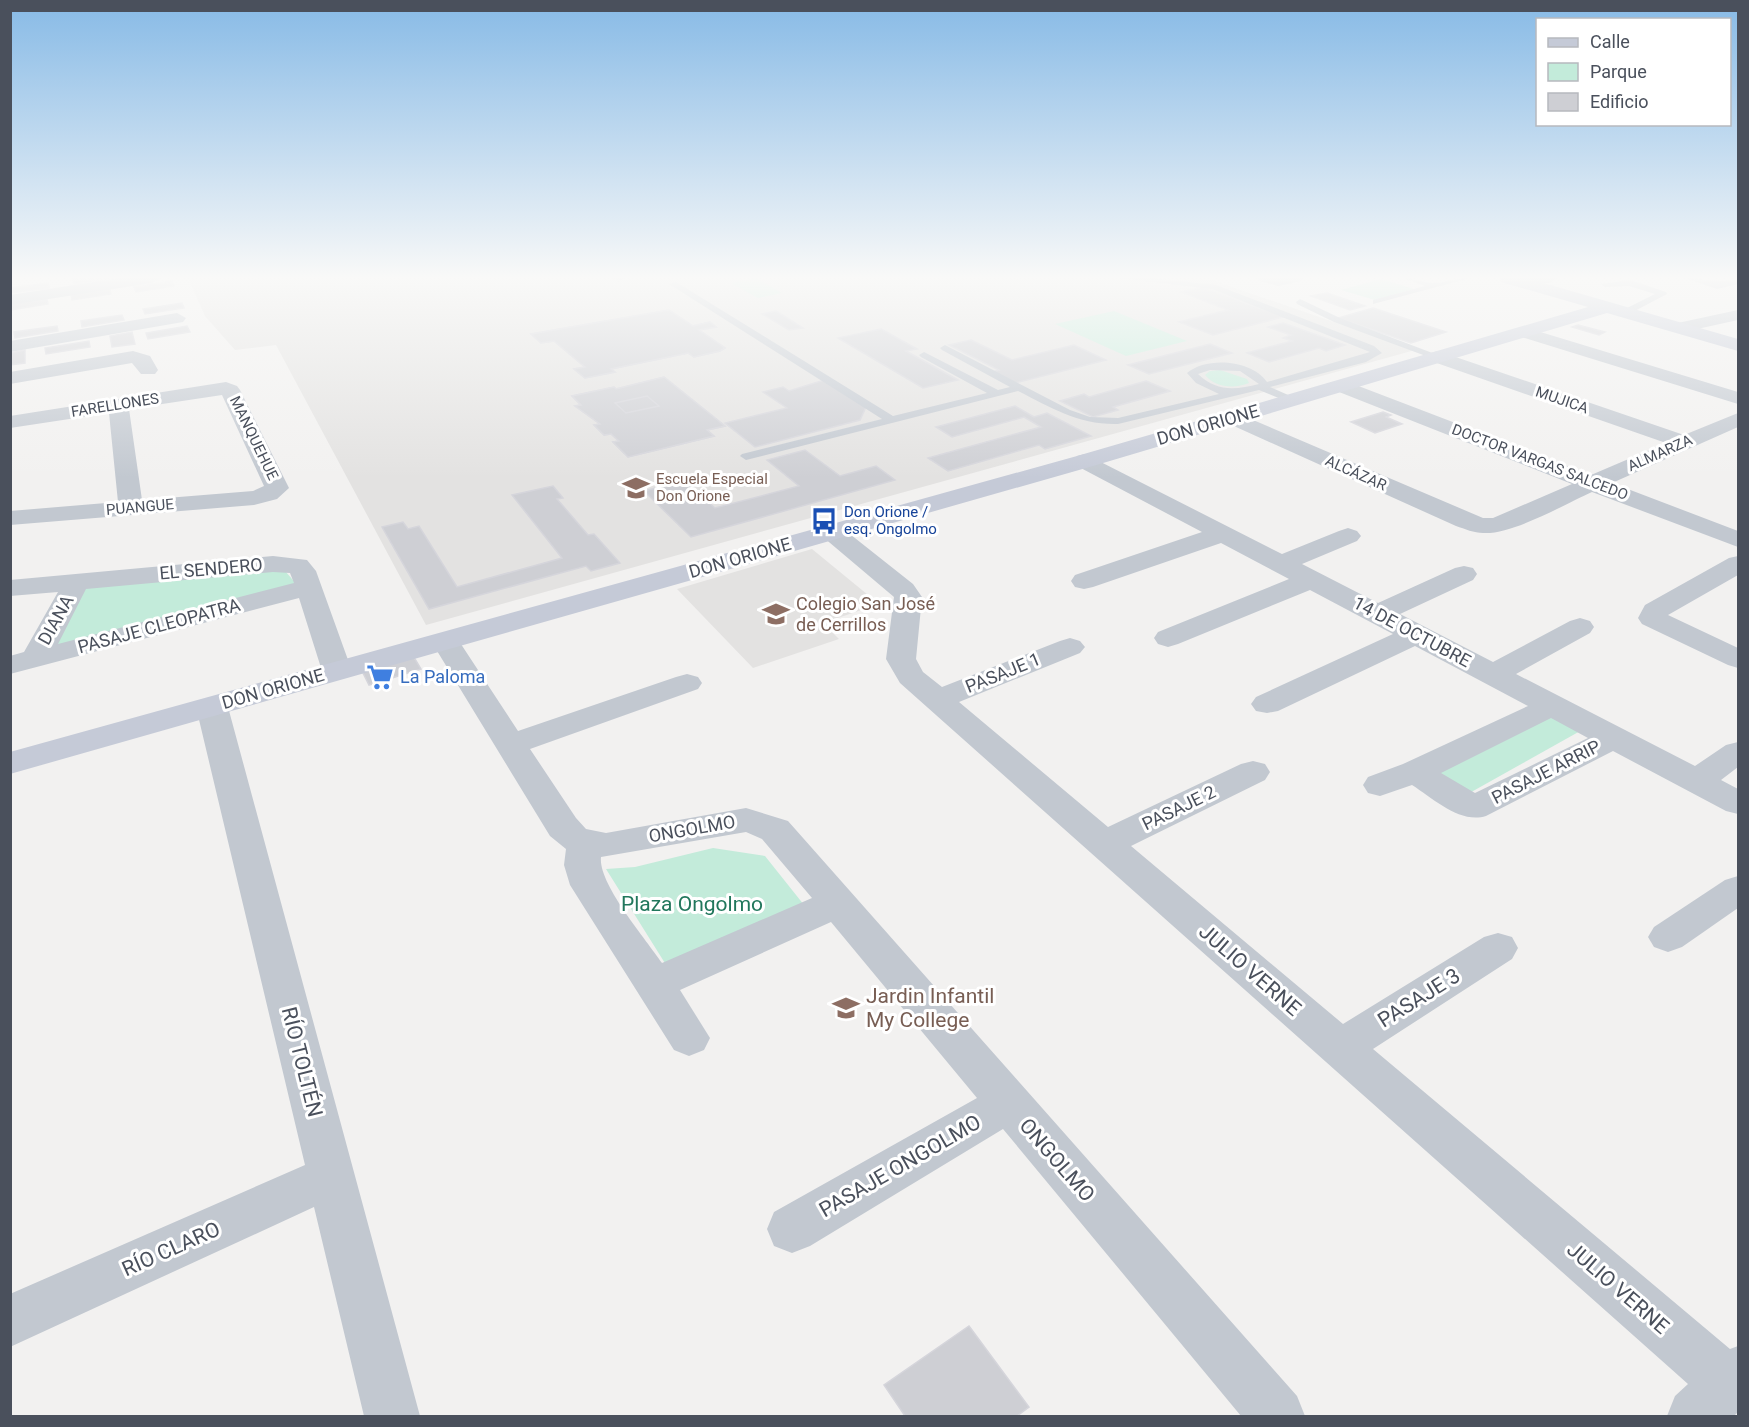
<svg xmlns="http://www.w3.org/2000/svg" width="1749" height="1427" font-family="Roboto,sans-serif">
	<rect width="100%" height="100%" fill="#f2f1f0"/>
	<g fill="#e3e2e1">
		<path d="M188 278H1206L1415 350 426 625 276 345 235 350 205 316Z"/>
		<path d="M812 549 879 604 823 623 839 639 753 668 677 589Z"/>
	</g>
	<g fill="#c3ebda">
		<path d="M756 278 782 293 758 298 731 283Z"/>
		<path d="M1381 279 1414 289 1375 300 1341 290Z"/>
		<path d="M1114 311 1187 341 1126 356 1055 324Z"/>
		<path d="M1220 370 1247 379 1249 383C1234 389 1216 388 1205 375L1210 371Z"/>
		<path d="M263 569 286 572 298 586 54 648 83 586Z"/>
		<path d="M1538 706 1582 730 1466 795 1422 767Z"/>
		<path d="M713 848 765 856 808 910 668 968 606 869 635 867Z"/>
	</g>
	<g fill="#cecfd4" stroke="#d5d5db" stroke-width="1.5" fill-rule="evenodd">
		<path d="M79 278H112L74 284 73 279Z"/>
		<path d="M172 281 174 286 136 292 134 287Z"/>
		<path d="M48 283 49 288 10 293V288Z"/>
		<path d="M1203 287 1256 307 1287 316 1213 335 1179 322 1228 310 1181 292Z"/>
		<path d="M110 289 111 294 72 300 71 295Z"/>
		<path d="M1327 293 1365 306 1350 310 1311 296Z"/>
		<path d="M47 299 48 304 10 310V304Z"/>
		<path d="M182 303 184 308 145 314 143 309Z"/>
		<path d="M1373 308 1446 332 1411 343 1338 318Z"/>
		<path d="M669 310 693 326 710 322 716 327 699 330 725 348 720 351 694 357 688 353 611 369 615 372 585 378 574 369 585 367 554 341 541 343 531 334ZM640 326 652 327 673 341 664 344 668 346 624 355 608 354 590 340 601 337 597 335Z"/>
		<path d="M669 310 693 326 710 322 716 327 699 330 725 348 720 351 694 357 688 353 611 369 615 372 585 378 574 369 585 367 554 341 541 343 531 334Z"/>
		<path d="M776 311 803 328 789 330 762 314Z"/>
		<path d="M122 315 124 320 82 327 81 321Z"/>
		<path d="M1283 323 1345 345 1326 351 1319 348 1269 362 1247 353 1292 341 1283 338 1291 335 1268 327Z"/>
		<path d="M1578 325 1605 332 1599 335 1572 327Z"/>
		<path d="M57 326 58 331 15 338 14 332Z"/>
		<path d="M187 326 190 332 148 339 146 333Z"/>
		<path d="M881 329 917 349 906 351 958 380 923 388 838 338Z"/>
		<path d="M132 332 135 344 112 347 110 336Z"/>
		<path d="M971 340 1012 360 1074 345 1106 360 1015 383 992 372 999 370 949 345Z"/>
		<path d="M89 341 90 347 46 354 45 348Z"/>
		<path d="M1210 344 1232 353 1149 374 1128 365Z"/>
		<path d="M25 350V363L10 365V353Z"/>
		<path d="M664 377 725 426 707 430 714 436 628 457 613 442 619 441 611 434 604 435 594 425 600 424 575 406 581 405 572 396 614 387 616 389ZM668 413 684 426 650 434 635 420Z"/>
		<path d="M664 377 725 426 707 430 714 436 628 457 613 442 619 441 611 434 604 435 594 425 600 424 575 406 581 405 572 396 614 387 616 389Z"/>
		<path d="M824 380 866 407 860 420 755 447 725 423 787 408 763 392 783 387 789 391Z"/>
		<path d="M1146 381 1170 391 1113 407 1118 410 1093 417 1060 401 1084 394 1089 397Z"/>
		<path d="M647 396 659 406 626 413 615 403Z"/>
		<path d="M1015 406 1034 417 1047 413 1091 436 1045 449 1039 445 948 471 928 458 1041 427 1024 417 952 437 936 427Z"/>
		<path d="M1383 412 1391 415 1386 417 1402 424 1375 433 1351 422Z"/>
		<path d="M805 450 840 476 876 466 895 480 691 537 644 491 684 481 715 508 799 486 767 460Z"/>
		<path d="M553 486 563 498 557 499 588 535 594 534 620 563 591 571 586 566 429 609 382 527 403 522 408 529 419 526 457 587 562 558 512 495Z"/>
		<path d="M412 654 421 669 369 685 361 669Z"/>
		<path d="M969 1326 1029 1407 1017 1416H905L884 1385Z"/>
	</g>
	<g fill="none" stroke-linecap="round" stroke-linejoin="round">
		<g fill="#c2c8d0" fill-rule="evenodd">
			<path d="M614 278H624L618 282Z"/>
			<path d="M1119 278H1151L1216 285 1374 346 1382 353 1366 362 1270 387 1295 398V402L1291 403 1259 390 1118 424C1079 425 1052 408 1018 391L746 460 740 456 742 454 882 419 669 284 676 282 893 416 987 393 921 357 919 355 924 352 998 390 1010 387 942 350 940 348 945 345 1070 410 1090 417 1118 418 1219 394 1196 383 1187 373C1207 356 1252 360 1267 382L1370 352 1212 289ZM1210 370 1240 371 1259 384C1235 390 1217 392 1198 374Z"/>
			<path d="M1403 278C1414 278 1426 284 1436 283 1448 282 1458 278 1470 278L1373 304V300L1425 286Z"/>
			<path d="M1685 278C1707 278 1715 284 1738 279V284L1717 289Z"/>
			<path d="M1630 280 1666 292 1667 294 1629 314H1623V310L1655 294 1629 286 1605 287 1601 284Z"/>
			<path d="M1300 299 1340 318 1443 357 1434 359 1334 322 1297 304 1296 302Z"/>
		</g>
		<g fill="#c2c8d0" fill-rule="evenodd">
			<path d="M119 278H160L152 283 10 305V295Z"/>
			<path d="M1258 278H1303L1301 281 1278 286 1260 281Z"/>
			<path d="M1522 278H1557L1549 283 1517 286 1515 283Z"/>
			<path d="M1738 310V320L1679 333 1670 328 1673 324Z"/>
			<path d="M177 313 186 318 183 322 10 352V341Z"/>
			<path d="M1524 327 1738 392V404L1518 336 1515 332 1518 328Z"/>
			<path d="M133 351 150 356 158 370 155 374H141L132 363 10 384V372Z"/>
			<path d="M1438 351 1684 435 1738 413V427L1612 483 1738 531V547L1592 492C1565 504 1512 535 1483 533 1474 533 1465 529 1456 526L1225 422 1221 418 1225 414H1239L1483 518H1493L1572 484 1334 390 1331 386 1334 382H1348L1591 475 1666 443 1431 361 1429 357 1431 353Z"/>
			<path d="M226 382 237 386 240 390 289 488 277 499 254 505 10 525V511L118 502 109 413 10 428V416ZM222 395 264 486 253 491 142 500 129 409Z"/>
			<path d="M1085 454 1282 554 1339 531 1348 528 1357 531 1361 536 1357 541 1302 564 1378 603 1455 568 1464 566 1473 568 1477 574 1473 580 1400 614 1493 662 1570 621 1580 618 1590 621 1594 627 1590 633 1516 674 1695 766 1726 745 1738 742V767L1721 780 1738 789V814L1726 811 1613 751 1486 816C1460 824 1434 799 1412 785L1380 796 1368 793 1363 785 1368 777 1403 764 1528 706 1415 646 1278 711 1267 713 1256 711 1251 704 1256 697 1393 634 1310 590 1178 644 1168 647 1158 644 1154 638 1158 632 1289 579 1221 543 1093 587 1084 589 1075 587 1071 581 1075 575 1202 532 1077 466 1074 461 1077 456ZM1551 718 1588 738 1475 793 1441 773Z"/>
			<path d="M832 524 841 527 913 584 922 597 916 659 923 672 942 687 1060 641 1070 638 1080 641 1085 647 1080 653 959 702 1108 827 1241 764 1253 761 1265 764 1270 772 1265 780 1131 846 1343 1024 1484 937 1498 933 1512 937 1518 948 1512 959 1373 1049 1730 1349 1738 1346V1412L1734 1416H1667L1675 1396 1688 1384 900 683 886 659 894 597 823 537 819 532 823 527Z"/>
			<path d="M273 556 307 560 316 571 352 671 348 677 337 680 326 677 322 671 299 598 10 674V656L24 652 58 592 10 596V580ZM273 572 290 573 294 583 58 644 86 589Z"/>
			<path d="M1738 556V575L1668 615 1738 648V668L1728 665 1642 624 1638 618 1645 605 1729 558Z"/>
			<path d="M445 632 455 635 518 731 676 677 687 674 698 677 702 683 698 689 530 749 576 818 586 829 606 833 746 808 788 821 1297 1396 1305 1416H1241L1003 1129 810 1246 792 1253 774 1246 767 1229 774 1212 977 1098 831 922 680 990 710 1038 704 1050 689 1056 674 1050 570 885 564 865 566 849 550 836 431 641 435 635ZM746 832 762 839 812 898 662 963C646 939 598 884 601 857Z"/>
			<path d="M212 698 223 700 228 707 420 1416H364L314 1207 10 1347V1294L305 1165 196 707 201 700Z"/>
			<path d="M1738 876V908L1682 947 1668 952 1654 947 1648 937 1654 927 1725 880Z"/>
		</g>
		<path fill="#c5cad7" fill-rule="evenodd" d="M1499 278H1526L1738 339V351L1607 313 1093 466 10 774V752L1077 456 1588 307 1501 282Z"/>
	</g>
	<linearGradient id="sky" x2="0" y2="1"><stop stop-color="#87bae6"/><stop offset="0.58" stop-color="#f9f9f8"/><stop offset="1" stop-color="#f9f9f8" stop-opacity="0"/></linearGradient>
	<rect width="1749" height="478" fill="url(#sky)"/>
	<defs>
		<symbol id="school-bare" viewBox="-9 -9 18 18"><path d="M0-5L7-2L0 1L-7-2ZM-4 1L0 2.5L4 1V4Q0 6-4 4Z" fill="#8d6e63" stroke="#fff" stroke-width="2.5" paint-order="stroke"/></symbol>
		<symbol id="bus-bare" viewBox="-9 -9 18 18"><path d="M-5-6H5V4H4V6H2V4H-2V6H-4V4H-5ZM-3.5-4V0h7V-4ZM-3.5 1.2v1.5H-2V1.2ZM2 1.2v1.5H3.5V1.2Z" fill="#1a4fb4" stroke="#fff" stroke-width="2.5" paint-order="stroke"/></symbol>
		<symbol id="supermarket-bare" viewBox="-9 -9 18 18"><path d="M-6-5.5h2.5l.6 2H6L4.5 2H-2.5L-4.4-4H-6ZM-1.5 3.2a1.3 1.3 0 1 0 .1 0ZM3 3.2a1.3 1.3 0 1 0 .1 0Z" fill="#3f7fe0" stroke="#fff" stroke-width="2.5" paint-order="stroke"/></symbol>
	</defs>
	<g fill-rule="evenodd">
		<use href="#school-bare" x="617" y="469" width="38" height="38"/>
		<use href="#bus-bare" x="805" y="502" width="38" height="38"/>
		<use href="#school-bare" x="757" y="595" width="38" height="38"/>
		<use href="#supermarket-bare" x="361" y="658" width="38" height="38"/>
		<use href="#school-bare" x="827" y="989" width="38" height="38"/>
	</g>
	<g text-anchor="middle" stroke-width="6" stroke-linejoin="round" paint-order="stroke">
		<g font-size="15" fill="#4a505c" stroke="#fff">
			<text transform="translate(1562 400) rotate(19)" y="5">MUJICA</text>
			<text transform="translate(115 405) rotate(-9)" y="5">FARELLONES</text>
			<text transform="translate(254 438) rotate(64)" y="5">MANQUEHUE</text>
			<text transform="translate(1660 453) rotate(-24)" y="5">ALMARZA</text>
			<text transform="translate(1540 462) rotate(21)" y="5">DOCTOR VARGAS SALCEDO</text>
			<text transform="translate(1356 473) rotate(24)" y="5">ALCÁZAR</text>
			<text transform="translate(140 507) rotate(-5)" y="5">PUANGUE</text>
		</g>
		<g font-size="15" fill="#785e54" stroke="#fff" text-anchor="start">
			<text x="656" y="484">Escuela Especial<tspan x="656" dy="17">Don Orione</tspan></text>
		</g>
		<g font-size="15" fill="#164399" stroke="#fff" text-anchor="start">
			<text x="844" y="517">Don Orione /<tspan x="844" dy="17">esq. Ongolmo</tspan></text>
		</g>
		<g font-size="18" fill="#4a505c" stroke="#fff">
			<text transform="translate(1208 425) rotate(-16)" y="6">DON ORIONE</text>
			<text transform="translate(740 558) rotate(-16)" y="6">DON ORIONE</text>
			<text transform="translate(211 569) rotate(-5)" y="6">EL SENDERO</text>
			<text transform="translate(56 620) rotate(-61)" y="6">DIANA</text>
			<text transform="translate(159 626) rotate(-15)" y="6">PASAJE CLEOPATRA</text>
			<text transform="translate(1412 632) rotate(28)" y="6">14 DE OCTUBRE</text>
			<text transform="translate(1003 673) rotate(-22)" y="6">PASAJE 1</text>
			<text transform="translate(273 689) rotate(-16)" y="6">DON ORIONE</text>
			<text transform="translate(1546 772) rotate(-27)" y="6">PASAJE ARRIP</text>
			<text transform="translate(1179 808) rotate(-26)" y="6">PASAJE 2</text>
			<text transform="translate(692 829) rotate(-10)" y="6">ONGOLMO</text>
		</g>
		<g font-size="18" fill="#785e54" stroke="#fff" text-anchor="start">
			<text x="796" y="610">Colegio San José<tspan x="796" dy="21">de Cerrillos</tspan></text>
		</g>
		<g font-size="18" fill="#366cbe" stroke="#fff" text-anchor="start">
			<text x="400" y="683">La Paloma</text>
		</g>
		<g font-size="21" fill="#21775c" stroke="#fff">
			<text x="692" y="911">Plaza Ongolmo</text>
		</g>
		<g font-size="21" fill="#4a505c" stroke="#fff">
			<text transform="translate(1250 970) rotate(41)" y="7">JULIO VERNE</text>
			<text transform="translate(1419 998) rotate(-32)" y="7">PASAJE 3</text>
			<text transform="translate(302 1062) rotate(76)" y="7">RÍO TOLTÉN</text>
			<text transform="translate(1057 1160) rotate(49)" y="7">ONGOLMO</text>
			<text transform="translate(900 1166) rotate(-30)" y="7">PASAJE ONGOLMO</text>
			<text transform="translate(171 1249) rotate(-24)" y="7">RÍO CLARO</text>
			<text transform="translate(1618 1288) rotate(41)" y="7">JULIO VERNE</text>
		</g>
		<g font-size="21" fill="#785e54" stroke="#fff" text-anchor="start">
			<text x="866" y="1003">Jardin Infantil<tspan x="866" dy="24">My College</tspan></text>
		</g>
	</g>
	<rect width="1749" height="1427" fill="none" stroke="#4a505c" stroke-width="24"/>
	<rect x="1536" y="18" width="195" height="108" fill="#ffffff" stroke="#b7b9be" stroke-width="1.5"/>
	<rect x="1548" y="38" width="30" height="9" fill="#c5cad7" stroke="#b7b9be" stroke-width="1.5"/>
	<text x="1590" y="48" font-size="18" fill="#4a505c">Calle</text>
	<rect x="1548" y="63" width="30" height="18" fill="#c3ebda" stroke="#b7b9be" stroke-width="1.5"/>
	<text x="1590" y="78" font-size="18" fill="#4a505c">Parque</text>
	<rect x="1548" y="93" width="30" height="18" fill="#cecfd4" stroke="#b7b9be" stroke-width="1.5"/>
	<text x="1590" y="108" font-size="18" fill="#4a505c">Edificio</text>
</svg>
